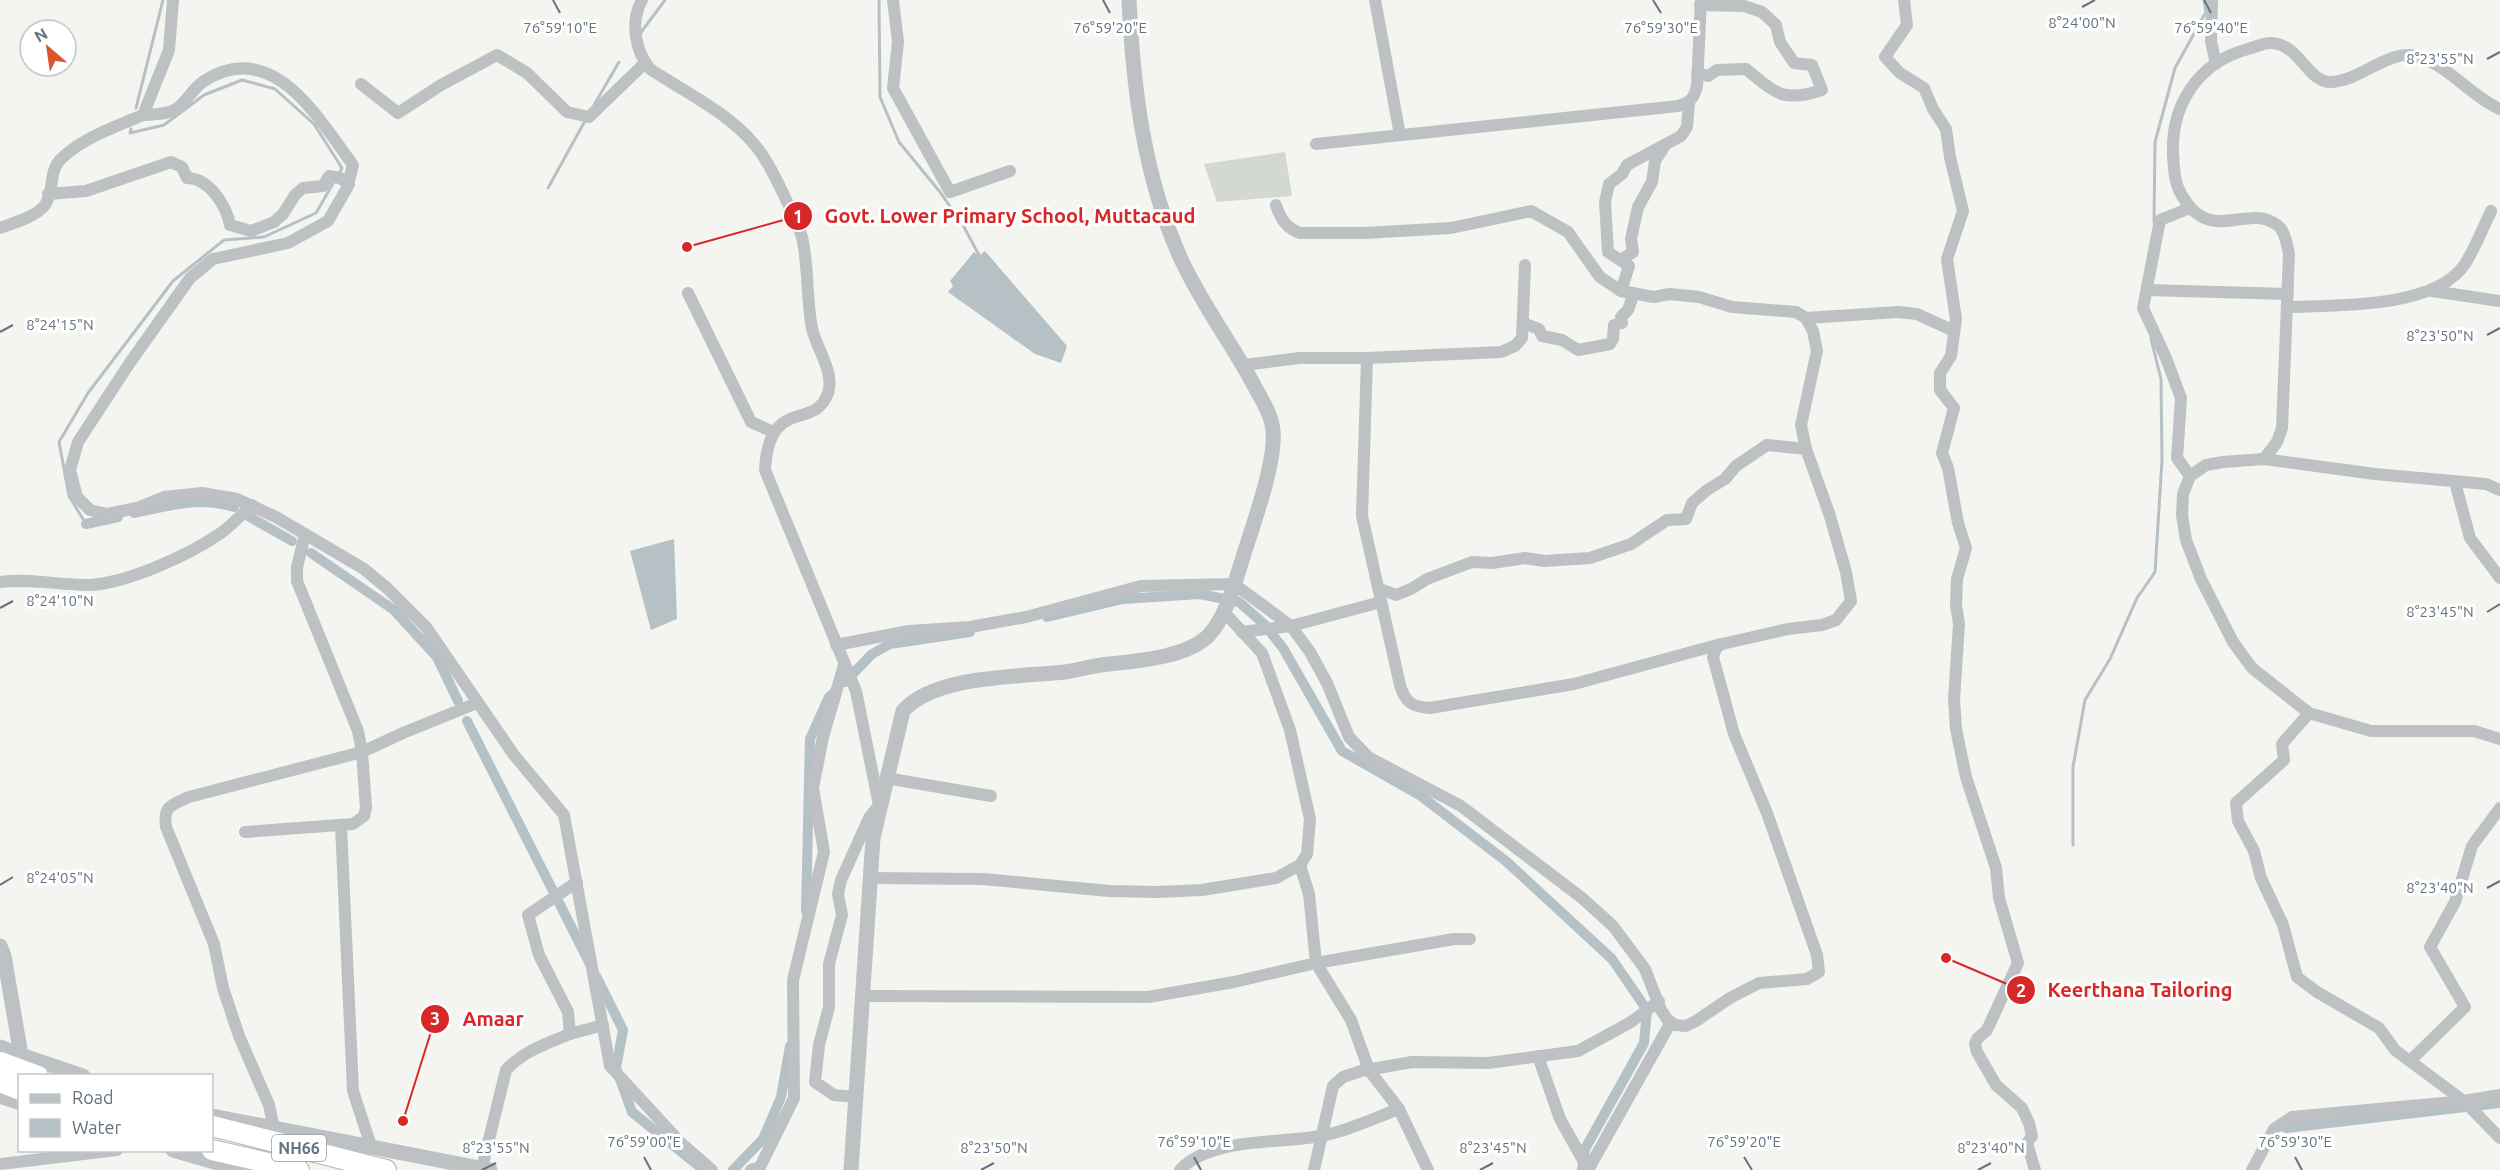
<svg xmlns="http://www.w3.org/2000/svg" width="2500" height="1170" font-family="Ubuntu,sans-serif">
	<rect width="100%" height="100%" fill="#f4f4f0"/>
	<path fill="#d3d9d0" d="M1285 152 1292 196 1217 202 1204 164Z"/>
	<g fill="#b6c1c5">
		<path d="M985 251 1067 346 1061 363 1035 354 948 292 953 286 950 281 974 252 979 256Z"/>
		<path d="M674 539 677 619 651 630 630 551Z"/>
	</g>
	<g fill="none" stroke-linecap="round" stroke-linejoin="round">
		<g stroke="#b6c1c5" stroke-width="3">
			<path d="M879 0 880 97 899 142 940 192 963 225 981 259"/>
			<path d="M639 35 665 0"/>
			<path d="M594 105 619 62"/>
			<path d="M136 108 163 0"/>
			<path d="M131 129 130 133 164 125 204 95 242 80 275 89 314 124 342 168 338 175"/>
			<path d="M548 188 585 121"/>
			<path d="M2154 222 2155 142 2175 68 2206 12 2204 0"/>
			<path d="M86 524 69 496 59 442 88 393 173 281 224 240 264 237 316 213 335 180"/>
			<path d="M2073 845V767L2085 700 2110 659 2137 598 2155 572 2162 460 2161 379 2151 339"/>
		</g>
		<g stroke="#b6c1c5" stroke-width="10">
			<path d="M134 513C168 506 200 496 234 507"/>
			<path d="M248 516 292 541"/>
			<path d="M86 524 118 517"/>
			<path d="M311 553 394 610 437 657 458 701"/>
			<path d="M1047 617 1123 599 1200 594 1239 602 1264 624 1283 648 1342 751 1421 796 1507 862 1612 959 1647 1010 1644 1043 1585 1149 1582 1170"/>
			<path d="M845 682 872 654 890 644 970 632"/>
			<path d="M467 721 589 962"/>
			<path d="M806 911 810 739 829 697 834 693"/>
			<path d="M596 976 623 1030 616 1068 632 1112 700 1167"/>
			<path d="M2286 1128 2500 1103"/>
			<path d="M733 1170 763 1139 781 1097 790 1046"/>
		</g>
		<defs>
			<g id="trunk">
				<path d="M0 1062 38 1076"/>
				<path d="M0 1082 20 1090"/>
				<path d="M212 1126 386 1170"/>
				<path d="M212 1150 299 1170"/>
			</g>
		</defs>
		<use href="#trunk" stroke="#b2b5b8" stroke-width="22"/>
		<g stroke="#bdc1c4" stroke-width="12">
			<path d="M642 0C630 21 635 51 650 69 685 92 727 112 754 144 767 159 775 177 784 195 790 209 798 223 802 237 809 267 806 298 812 328 816 348 835 372 828 393 814 432 769 395 765 470L856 691 879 805 869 818 841 880 838 894 842 915 829 964V1007L819 1045 815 1082 834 1095 855 1097"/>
			<path d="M893 0 898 42 893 88 950 192 1010 171"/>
			<path d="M1375 0 1400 135"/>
			<path d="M1904 0 1907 25 1885 57 1900 73 1924 88 1933 109 1946 129 1950 157 1963 211 1947 259 1956 319 1951 356 1940 373V390L1954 408 1942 453 1948 468 1958 523 1966 548 1957 579 1956 605 1959 624 1954 699 1956 729 1966 777 1996 868 1999 898 2018 963 1987 1030 1977 1039 1975 1044 1977 1052 1996 1085 2022 1108 2029 1123 2032 1136 2027 1143 2035 1170"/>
			<path d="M2212 0 2211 41 2216 64"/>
			<path d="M1697 73 1708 76 1717 70 1746 69C1776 93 1782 103 1822 90L1812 65 1794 63 1780 42 1776 25 1762 12 1744 6 1700 5"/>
			<path d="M361 84 398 113 441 85 497 55 527 73 567 112 589 117 645 63"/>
			<path d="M143 115C157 114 172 115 182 104 189 97 195 87 204 81 273 37 318 118 353 165L347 188 328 221 288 243 213 259 190 278 129 364 78 442 70 470 77 497 90 510 107 514 137 508 164 497 202 493 237 499 276 517 364 569 387 588 426 627 514 755 564 815 610 1066 681 1143 712 1170"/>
			<path d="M1316 144 1678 106C1690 102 1694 99 1697 86L1701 0"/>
			<path d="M48 194 86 191 171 162 182 167 187 178C209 178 226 205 230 225L251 231 274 222 283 214 295 195 303 188 323 186 329 176 340 178 349 184"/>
			<path d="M2190 208 2160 220 2143 308 2166 358 2181 398 2177 458 2190 476"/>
			<path d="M0 228C13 223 36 217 45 205 55 191 48 170 62 158 83 138 117 126 143 115L169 50 173 0"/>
			<path d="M1621 260 1633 252 1631 239 1638 207 1652 182 1655 161 1666 144"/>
			<path d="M2147 290 2288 294"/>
			<path d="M1621 291 1629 266 1608 252 1605 202 1609 184 1622 174 1627 165 1681 136 1687 127 1689 102"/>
			<path d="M2432 291 2500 301"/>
			<path d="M688 293 751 422 773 432"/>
			<path d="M2287 307C2336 305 2435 309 2465 264 2475 248 2483 228 2491 211"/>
			<path d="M1806 318 1898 312 1917 314 1954 331"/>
			<path d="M1523 323 1539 329 1542 336 1562 340 1578 350 1610 344 1613 339 1614 325 1622 323 1621 317 1628 310 1634 293"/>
			<path d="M1367 358 1362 516 1400 685C1405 702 1412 707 1430 708L1574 684 1721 644"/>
			<path d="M1244 365 1299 358H1367L1501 352 1515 346 1522 338 1525 265"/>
			<path d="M2264 459 2277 442 2282 428 2289 254C2287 245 2285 230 2277 225 2246 202 2211 247 2181 194 2174 182 2174 168 2173 154 2171 104 2199 62 2248 49 2255 47 2264 43 2270 43 2299 43 2306 80 2329 82 2358 83 2388 49 2415 56 2448 64 2470 96 2500 109"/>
			<path d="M2455 482 2470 538 2500 578"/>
			<path d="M2500 490 2486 484 2375 474 2264 459 2223 462 2206 465 2190 476 2183 494 2182 515 2186 540 2201 579 2233 642 2252 668 2309 713 2371 731H2474L2500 739"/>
			<path d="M0 582C29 578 59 585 88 585 126 584 189 555 221 533 232 525 242 514 252 505"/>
			<path d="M1378 588 1396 595 1411 589 1427 579 1472 562 1492 563 1525 558 1544 561 1590 558 1631 544 1667 520 1686 519 1692 503 1707 490 1725 479 1736 466 1767 445 1806 449"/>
			<path d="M1242 632 1291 626 1381 602"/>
			<path d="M836 645 909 631 970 627 1026 617 1141 586 1234 584 1291 626 1310 652 1327 683 1349 737 1368 757 1461 806 1582 898 1613 926 1645 969 1661 1010 1667 1019 1675 1025 1686 1026 1696 1021 1730 998 1759 983 1807 979 1819 972 1817 955 1767 813 1734 734 1713 657 1716 648 1722 644 1788 629 1822 625 1836 620 1851 601 1846 572 1829 513 1806 449 1801 425 1817 351 1813 331 1806 318 1796 312 1732 307 1699 297 1670 294 1654 297 1621 291 1600 277 1568 232 1531 211 1451 228 1365 233H1300C1286 228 1280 218 1276 205"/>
			<path d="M2309 713 2282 744 2284 760 2236 803 2238 821 2254 851 2261 878 2283 925 2297 977 2317 992 2379 1028 2395 1050 2465 1102 2500 1138"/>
			<path d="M886 778 991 796"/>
			<path d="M341 825 353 1091 371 1146"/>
			<path d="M245 832 353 824 364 816 366 808 362 752 358 731 297 581V567L305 535"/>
			<path d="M1300 865 1309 894 1316 963 1351 1020 1369 1070 1399 1109 1428 1170"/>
			<path d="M871 878 983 879 1109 891 1158 892 1202 890 1276 878 1300 865 1307 854 1310 819 1290 730 1262 653 1223 611"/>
			<path d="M577 882 528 915 539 955 568 1012 570 1034 603 1025"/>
			<path d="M862 996 1148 997 1234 982 1316 963 1454 939H1470"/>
			<path d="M1538 1056 1560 1119 1588 1169"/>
			<path d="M2410 1061 2465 1007 2430 947 2455 902 2472 846 2500 808"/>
			<path d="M274 1129 269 1105 239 1036 223 988 214 944 166 827C163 806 171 805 189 797L362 752 403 733 477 703"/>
			<path d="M0 1164 117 1150"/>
			<path d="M482 1168 506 1070C523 1051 546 1044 570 1034"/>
			<path d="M751 1170 760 1167 794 1098 793 980 824 852 813 788 823 737 844 665"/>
			<path d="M1180 1170C1211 1137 1279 1144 1320 1136 1346 1132 1374 1118 1399 1109"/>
			<path d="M1314 1170 1333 1086 1343 1077 1361 1071 1412 1062 1488 1063 1578 1051 1631 1022 1659 1001"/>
			<path d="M1588 1170 1671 1022"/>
			<path d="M2252 1170 2274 1129 2292 1117 2464 1101 2500 1095"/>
		</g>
		<g stroke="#bdc1c4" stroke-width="15">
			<path d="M0 946 4 956 21 1055 83 1076"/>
			<path d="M0 1047 21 1055"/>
			<path d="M0 1096 20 1103"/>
			<path d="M212 1116 490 1170"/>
			<path d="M173 1150 242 1170"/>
			<path d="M851 1170 873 838 903 711C935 675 1018 677 1065 672 1080 670 1094 665 1109 664 1138 661 1188 657 1209 635 1227 615 1235 582 1243 557 1253 525 1276 462 1273 431 1272 416 1263 402 1256 389 1233 345 1202 305 1181 259 1144 178 1133 88 1129 0"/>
		</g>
		<use href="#trunk" stroke="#fff" stroke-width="20"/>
	</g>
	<path fill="none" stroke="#647380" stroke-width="2" d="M553 0 560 13M1103 0 1110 13M1653 0 1661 13M2204 0 2211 13M2082 7 2095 0M2487 59 2500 52M0 332 13 325M2487 335 2500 328M0 608 13 601M2487 612 2500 604M0 885 13 877M2487 888 2500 881M644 1157 651 1170M1194 1157 1201 1170M1744 1157 1752 1170M2295 1157 2302 1170M482 1170 496 1163M981 1170 994 1163M1480 1170 1493 1163M1978 1170 1991 1163"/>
	<g text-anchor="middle" stroke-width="6" stroke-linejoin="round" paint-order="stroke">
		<rect fill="#fff" stroke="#929da6" stroke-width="1.5" x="272" y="1135" width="54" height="26" rx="4.5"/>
		<g font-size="16" font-weight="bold" fill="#647380">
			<text x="299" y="1154">NH66</text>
		</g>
	</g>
	<g font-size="15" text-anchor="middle" fill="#647380" stroke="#fff" stroke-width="6" stroke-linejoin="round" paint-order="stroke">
		<text x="2082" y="28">8°24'00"N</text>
		<text x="560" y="33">76°59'10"E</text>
		<text x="1110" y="33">76°59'20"E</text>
		<text x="1661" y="33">76°59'30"E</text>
		<text x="2211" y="33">76°59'40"E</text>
		<text x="2440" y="64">8°23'55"N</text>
		<text x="60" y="330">8°24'15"N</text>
		<text x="2440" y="341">8°23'50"N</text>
		<text x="60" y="606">8°24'10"N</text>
		<text x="2440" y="617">8°23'45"N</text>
		<text x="60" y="883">8°24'05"N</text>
		<text x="2440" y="893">8°23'40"N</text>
		<text x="644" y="1147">76°59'00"E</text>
		<text x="1194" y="1147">76°59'10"E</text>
		<text x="1744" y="1147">76°59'20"E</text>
		<text x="2295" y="1147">76°59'30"E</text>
		<text x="496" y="1153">8°23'55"N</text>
		<text x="994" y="1153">8°23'50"N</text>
		<text x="1493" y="1153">8°23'45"N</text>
		<text x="1991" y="1153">8°23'40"N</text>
	</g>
	<path fill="none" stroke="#d62828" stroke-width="2" d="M687 247L798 216M1946 958L2021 990M403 1121L435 1019"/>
	<g fill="#d62828" stroke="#fff" stroke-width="2">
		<circle cx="687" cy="247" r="6"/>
		<circle cx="1946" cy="958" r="6"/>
		<circle cx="403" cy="1121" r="6"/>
		<circle cx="798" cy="216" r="15"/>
		<circle cx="2021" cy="990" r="15"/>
		<circle cx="435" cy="1019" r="15"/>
	</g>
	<g font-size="18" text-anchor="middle" font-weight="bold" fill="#fff">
		<text x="798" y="223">1</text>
		<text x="2021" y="997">2</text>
		<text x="435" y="1025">3</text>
	</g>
	<g font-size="20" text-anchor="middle" font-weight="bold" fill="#d62828" stroke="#fff" stroke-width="6" stroke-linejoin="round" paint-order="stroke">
		<text x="1010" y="223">Govt. Lower Primary School, Muttacaud</text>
		<text x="2140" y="997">Keerthana Tailoring</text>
		<text x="493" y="1026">Amaar</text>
	</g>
	<rect x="18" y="1074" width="195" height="78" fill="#ffffff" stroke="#c1c7cc" stroke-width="1.5"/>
	<rect x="30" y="1094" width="30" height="9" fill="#bdc1c4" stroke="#c1c7cc" stroke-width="1.5"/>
	<text x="72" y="1104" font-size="18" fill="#647380">Road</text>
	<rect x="30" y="1119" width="30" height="18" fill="#b6c1c5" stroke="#c1c7cc" stroke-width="1.5"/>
	<text x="72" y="1134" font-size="18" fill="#647380">Water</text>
	<g transform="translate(48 48) rotate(331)"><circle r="28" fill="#ffffff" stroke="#c1c7cc" stroke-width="1.5"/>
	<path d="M0-4.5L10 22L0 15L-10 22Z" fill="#db562a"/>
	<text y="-9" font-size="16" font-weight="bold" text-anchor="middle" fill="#647380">N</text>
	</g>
</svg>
